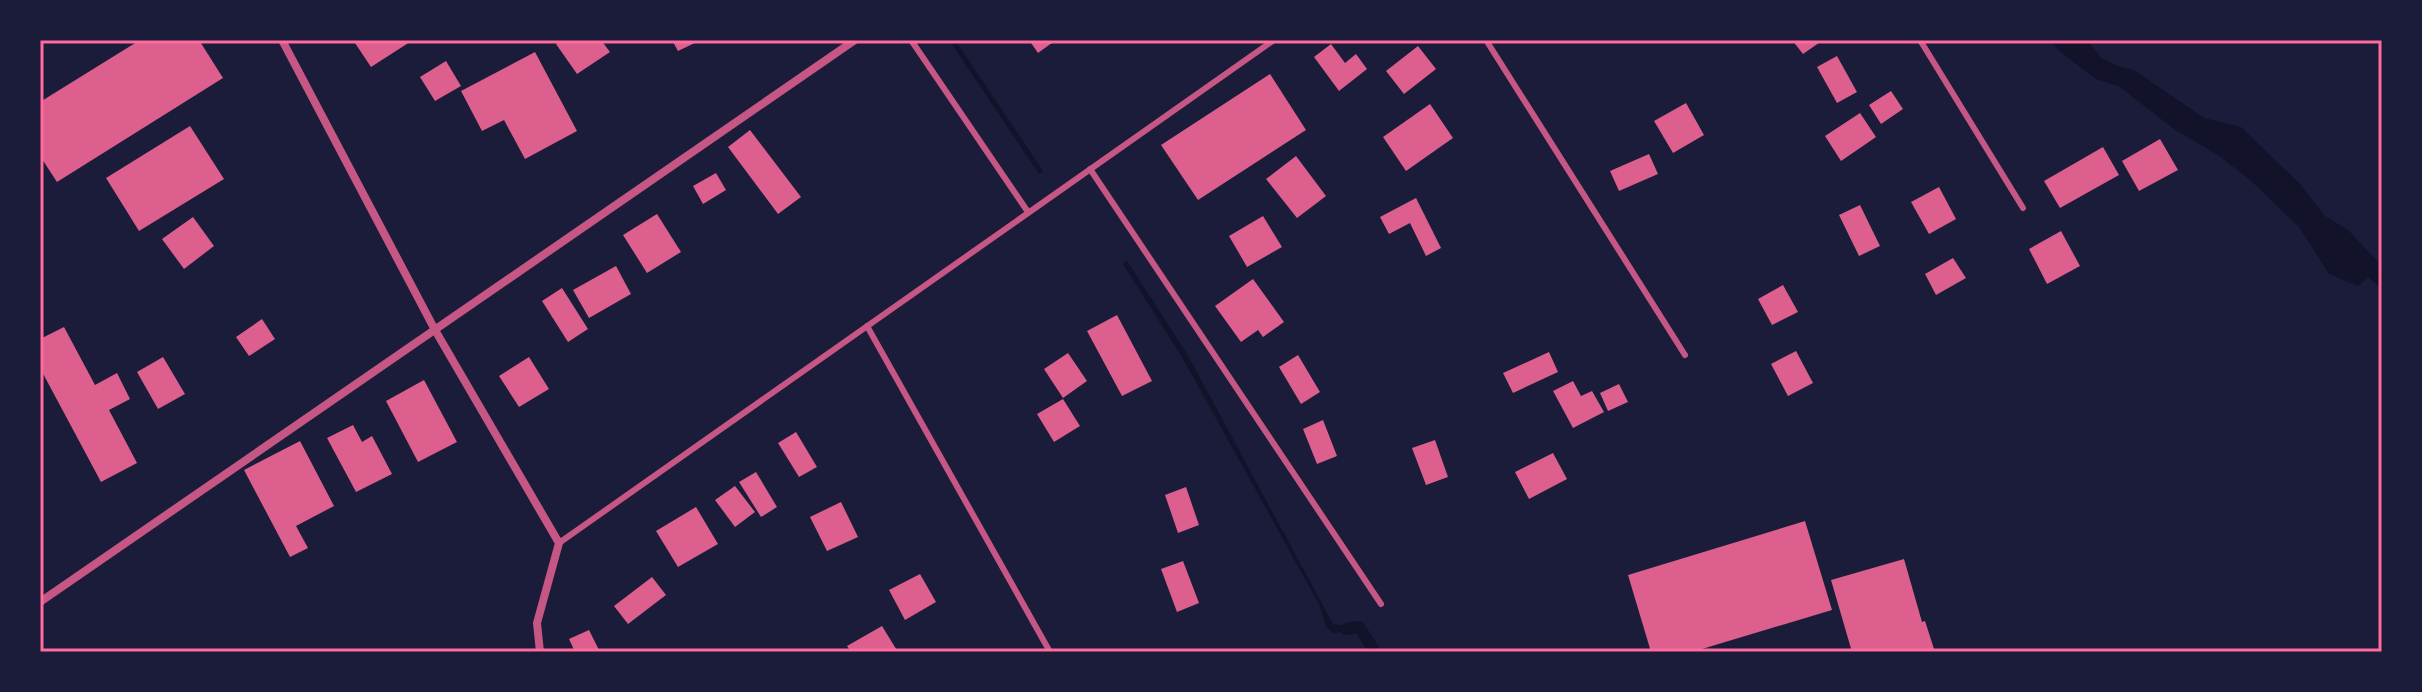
<svg xmlns="http://www.w3.org/2000/svg" width="2422" height="692" font-family="Cabin,sans-serif">
	<rect width="100%" height="100%" fill="#1b1b3a"/>
	<g fill="#12122b">
		<path d="M949 40H955L1043 171 1039 174Z"/>
		<path d="M2050 40H2088L2101 58 2118 66 2134 70 2204 118 2241 127 2300 184 2325 216 2348 230 2382 266 2358 286 2329 274 2299 227 2249 179 2218 155 2174 129 2120 87 2096 79 2059 51Z"/>
		<path d="M1127 261 1187 354 1333 624 1344 626 1362 624 1361 629 1333 633 1326 626 1319 604 1182 357 1123 264Z"/>
	</g>
	<g fill="none" stroke-linecap="round" stroke-linejoin="round">
		<g stroke="#12122b" stroke-width="12">
			<path d="M2361 264 2382 281"/>
			<path d="M1346 629 1359 627 1375 652"/>
		</g>
	</g>
	<g fill="#dd5f8e">
		<path d="M140 40H199L223 78 57 182 40 156V102Z"/>
		<path d="M353 40H413L371 67Z"/>
		<path d="M561 40H601L610 52 577 74 556 44Z"/>
		<path d="M672 40H701L678 51Z"/>
		<path d="M1029 40H1056L1038 53Z"/>
		<path d="M1792 40H1823L1803 54Z"/>
		<path d="M1331 44 1345 63 1356 54 1367 69 1339 91 1314 57Z"/>
		<path d="M1418 46 1436 69 1404 94 1386 71Z"/>
		<path d="M535 52 577 131 525 159 504 120 482 131 461 91Z"/>
		<path d="M1837 56 1857 92 1837 103 1817 67Z"/>
		<path d="M446 61 461 86 435 101 420 77Z"/>
		<path d="M1270 74 1306 130 1198 200 1161 145Z"/>
		<path d="M1891 91 1903 109 1881 124 1869 105Z"/>
		<path d="M1686 103 1704 135 1673 153 1654 121Z"/>
		<path d="M1430 104 1453 138 1406 171 1383 137Z"/>
		<path d="M1860 113 1876 137 1841 161 1825 136Z"/>
		<path d="M190 126 224 179 139 231 106 178Z"/>
		<path d="M750 130 801 197 778 214 728 147Z"/>
		<path d="M2160 139 2178 170 2139 191 2122 161Z"/>
		<path d="M2103 147 2119 175 2060 208 2044 181Z"/>
		<path d="M1649 154 1658 174 1619 191 1610 171Z"/>
		<path d="M1296 156 1326 196 1297 218 1266 179Z"/>
		<path d="M716 173 726 190 703 204 693 186Z"/>
		<path d="M1939 187 1956 219 1929 234 1911 202Z"/>
		<path d="M1416 198 1441 248 1426 256 1410 223 1389 234 1380 217Z"/>
		<path d="M1860 205 1880 246 1859 256 1839 215Z"/>
		<path d="M657 214 681 252 647 273 623 235Z"/>
		<path d="M1263 216 1282 247 1247 267 1229 236Z"/>
		<path d="M193 217 214 246 184 269 162 239Z"/>
		<path d="M2061 231 2080 266 2047 284 2029 249Z"/>
		<path d="M1953 258 1966 278 1936 295 1925 274Z"/>
		<path d="M616 266 631 294 589 318 573 290Z"/>
		<path d="M1253 279 1284 322 1263 337 1258 330 1241 342 1215 306Z"/>
		<path d="M1783 285 1798 312 1772 325 1758 299Z"/>
		<path d="M562 288 588 329 568 342 542 301Z"/>
		<path d="M1117 315 1152 381 1122 396 1087 331Z"/>
		<path d="M262 319 275 339 249 356 236 337Z"/>
		<path d="M64 327 95 385 117 373 130 399 109 410 137 463 101 482 40 368V339Z"/>
		<path d="M1796 351 1813 383 1788 396 1771 364Z"/>
		<path d="M1549 352 1558 372 1513 393 1503 373Z"/>
		<path d="M1068 353 1087 381 1063 398 1044 369Z"/>
		<path d="M1298 355 1320 392 1301 404 1279 367Z"/>
		<path d="M163 357 185 394 158 409 137 372Z"/>
		<path d="M529 357 549 389 519 407 499 376Z"/>
		<path d="M424 380 457 442 418 462 386 401Z"/>
		<path d="M1573 381 1581 396 1592 391 1604 412 1573 428 1553 391Z"/>
		<path d="M1619 384 1628 402 1608 411 1600 393Z"/>
		<path d="M1063 399 1080 426 1054 442 1037 414Z"/>
		<path d="M1323 420 1337 456 1317 464 1303 429Z"/>
		<path d="M353 425 362 442 372 436 392 474 356 492 327 438Z"/>
		<path d="M796 432 817 467 799 477 778 443Z"/>
		<path d="M1435 440 1448 477 1426 485 1412 448Z"/>
		<path d="M300 441 334 506 296 526 308 548 290 557 244 470Z"/>
		<path d="M1553 453 1567 479 1529 499 1515 472Z"/>
		<path d="M756 472 777 507 761 517 739 482Z"/>
		<path d="M735 486 755 512 735 527 715 500Z"/>
		<path d="M1186 487 1199 525 1178 533 1165 495Z"/>
		<path d="M841 502 858 537 827 551 810 517Z"/>
		<path d="M696 507 718 544 678 567 656 531Z"/>
		<path d="M1805 521 1832 610 1692 652H1651L1628 575Z"/>
		<path d="M1904 559 1922 622 1925 621 1935 652H1852L1831 580Z"/>
		<path d="M1183 561 1199 603 1177 612 1161 569Z"/>
		<path d="M920 574 936 602 905 620 889 590Z"/>
		<path d="M652 577 666 595 628 624 614 606Z"/>
		<path d="M882 626 898 652H851L847 646Z"/>
		<path d="M589 630 600 652H575L569 639Z"/>
	</g>
	<g fill="none" stroke-linecap="round" stroke-linejoin="round">
		<g stroke="#c65784" stroke-width="6">
			<path d="M911 40 1028 212"/>
			<path d="M1486 40 1685 355"/>
			<path d="M1920 40 2023 208"/>
			<path d="M1090 169 1381 604"/>
			<path d="M867 326 1050 652"/>
			<path d="M559 543 1274 40"/>
		</g>
		<g stroke="#c65784" stroke-width="8">
			<path d="M282 40 435 330 559 543 537 623 540 652"/>
			<path d="M40 602 855 40"/>
		</g>
	</g>
	<rect width="2422" height="692" fill="none" stroke="#1b1b3a" stroke-width="84"/>
	<rect x="42" y="42" width="2338" height="608" fill="none" stroke="#ff6b9d" stroke-width="3"/>
</svg>
